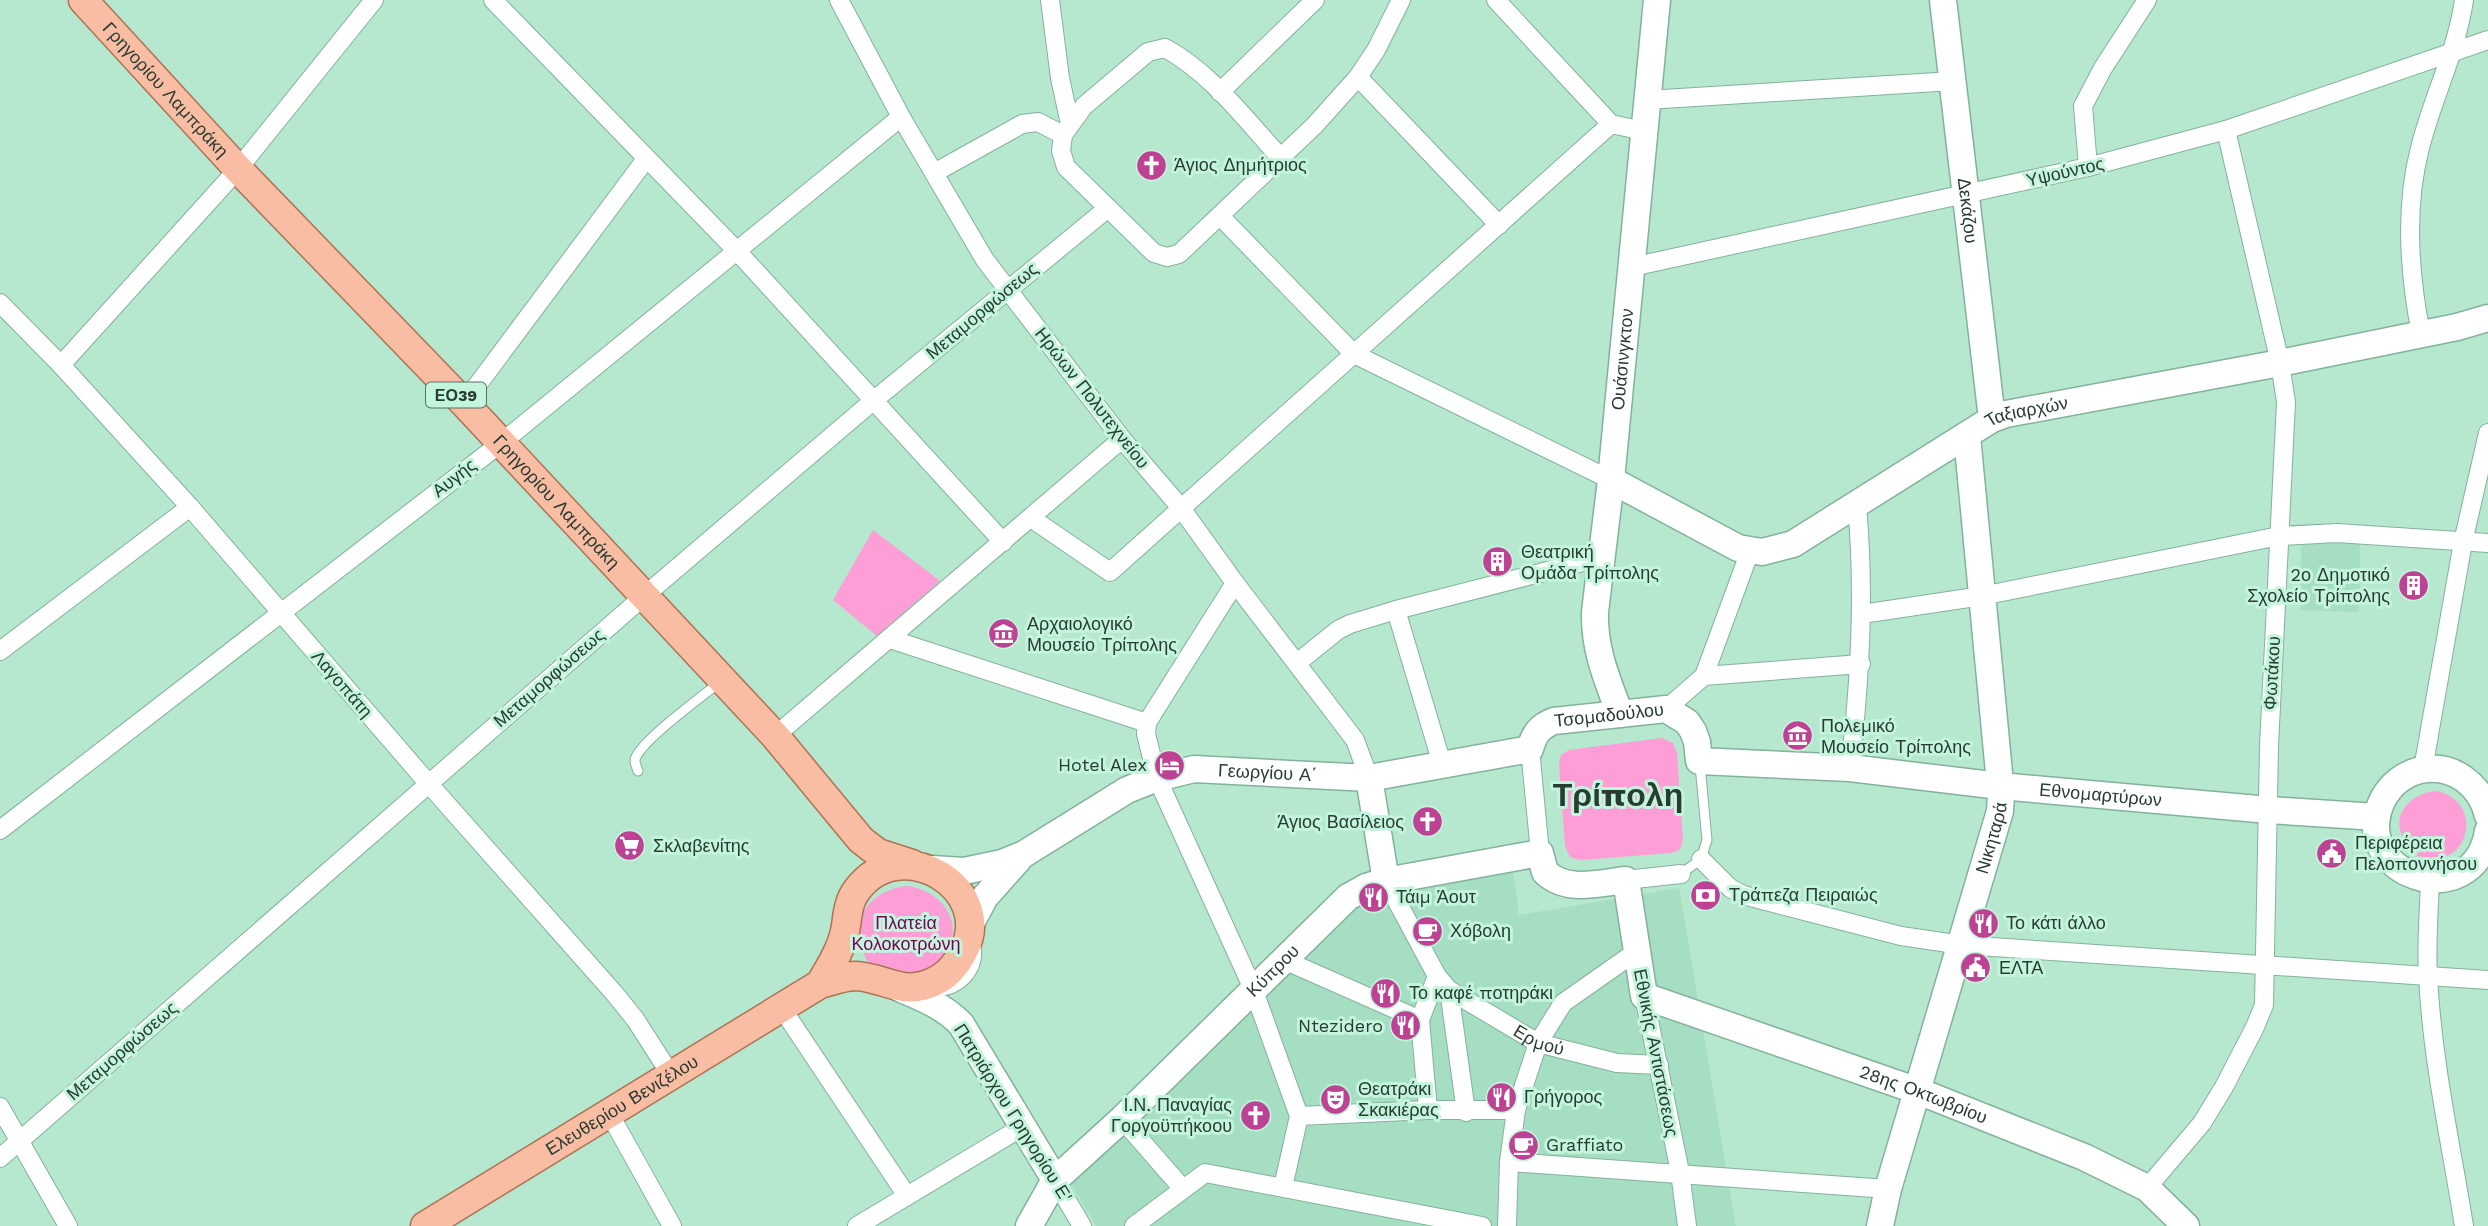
<svg xmlns="http://www.w3.org/2000/svg" width="2488" height="1226" font-family="'Work Sans',sans-serif">
	<rect width="100%" height="100%" fill="#b6e7cf"/>
	<g fill="#a5dec2">
		<path d="M2301 542H2360L2359 612 2301 610Z"/>
		<path d="M1512 864 1519 915 1679 888 1736 1226H1096L1069 1180 1358 895Z"/>
	</g>
	<g fill="#fd9ed7">
		<path d="M873 530 940 581 877 636 833 600Z"/>
		<path d="M1662 738 1673 743 1677 753 1683 840 1680 849 1672 853 1579 860 1570 857 1565 846 1559 764 1561 755 1569 750Z"/>
		<path d="M2437 791C2488 803 2467 876 2416 855L2431 844 2426 836 2409 844C2386 820 2408 793 2437 791Z"/>
		<path d="M906 886C938 889 964 918 948 950 946 955 944 961 940 964 932 971 921 975 912 980L871 966C845 930 862 892 906 886Z"/>
	</g>
	<g fill="none" stroke-linecap="round" stroke-linejoin="round">
		<defs>
			<g id="lane">
				<path d="M638 771C636 765 633 761 637 755 648 736 700 698 720 682"/>
				<path d="M1681 874 1701 859 1707 840 1700 765"/>
				<path d="M936 991C961 993 983 967 975 943"/>
			</g>
			<g id="street">
				<path d="M493 0 736 250 1003 542"/>
				<path d="M839 0 901 117 985 260 1122 439 1181 508 1235 583 1355 740 1369 778"/>
				<path d="M1050 0 1060 78 1070 124"/>
				<path d="M1496 0 1611 124 1644 131"/>
				<path d="M1358 77 1499 225"/>
				<path d="M1220 92 1315 0"/>
				<path d="M1647 100 1953 81"/>
				<path d="M1280 157C1245 119 1211 73 1165 48L1148 52 1084 106 1063 135 1061 151 1066 167 1154 253 1167 257 1179 254 1314 126 1358 77 1376 50 1401 0"/>
				<path d="M2088 167 2083 106 2103 68 2147 0"/>
				<path d="M934 173 1022 124 1038 122 1063 135"/>
				<path d="M1220 216 1354 354 1611 480"/>
				<path d="M1632 267 2088 167 2226 130 2488 40"/>
				<path d="M0 303 61 365 190 507 428 783 614 993 635 1019 671 1075"/>
				<path d="M2421 334C2409 273 2404 209 2420 148 2433 96 2456 54 2464 0"/>
				<path d="M61 365 238 169 374 0"/>
				<path d="M464 403 646 159"/>
				<path d="M1031 518 1110 572 1611 124"/>
				<path d="M1235 583 1153 713 1147 723 1146 734 1157 778 1254 991 1299 1116 1283 1187"/>
				<path d="M1396 610 1442 764"/>
				<path d="M1862 614 1982 596 2279 536 2337 533 2488 543"/>
				<path d="M890 639 1147 723"/>
				<path d="M0 651 190 507"/>
				<path d="M1297 663 1338 630 1350 624 1396 610 1602 557"/>
				<path d="M1704 676 1750 551"/>
				<path d="M1666 709 1704 676 1861 664"/>
				<path d="M775 736 1122 439"/>
				<path d="M1530 749 1540 853"/>
				<path d="M1850 768C1860 680 1865 594 1857 506"/>
				<path d="M2423 769 2463 542 2488 433"/>
				<path d="M0 830 501 443 901 117"/>
				<path d="M1701 859 1730 888 1743 895 1901 936 1962 945 2488 980"/>
				<path d="M1626 880 1681 874"/>
				<path d="M2430 880C2429 912 2426 944 2428 976 2432 1060 2451 1144 2464 1226"/>
				<path d="M1386 881 1437 976 1420 1020 1428 1110"/>
				<path d="M1284 960 1420 1020"/>
				<path id="s1" d="M1437 976 1449 990 1538 1043 1617 1063 1659 1065"/>
				<path d="M1449 990 1466 1112"/>
				<path d="M1644 996 1680 1172 1687 1226"/>
				<path d="M781 1007 907 1196"/>
				<path d="M0 1107 68 1226"/>
				<path d="M609 1113 672 1226"/>
				<path d="M1299 1116 1428 1110H1516"/>
				<path d="M1122 1119 1183 1189"/>
				<path d="M0 1158 643 597 873 401 1108 208"/>
				<path d="M1509 1162 1888 1189"/>
				<path d="M1055 1180 1082 1226"/>
				<path d="M2147 1188 2202 1123 2224 1087 2255 1027 2264 1005 2269 746 2286 402 2280 363 2226 130"/>
				<path d="M857 1226 1024 1126"/>
				<path d="M1134 1226 1205 1173 1482 1226"/>
				<path d="M1507 1226 1509 1162 1516 1110 1538 1043 1563 1003 1637 951"/>
			</g>
			<g id="secondary">
				<path id="s2" d="M1943 0 1992 419"/>
				<path id="s3" d="M1611 480 1738 548 1762 552 1793 544 1992 419 2006 414 2280 363 2457 327 2488 318"/>
				<path id="s4" d="M1620 714C1607 679 1594 650 1595 612L1611 480 1657 0"/>
				<path d="M1369 778 1386 881"/>
				<path d="M2488 816C2481 785 2453 763 2420 770 2405 774 2391 784 2383 799 2345 875 2474 918 2488 831"/>
				<path id="s5" d="M932 869 964 871 1002 863 1024 854 1127 790 1157 778 1194 769 1369 778 1530 749C1534 734 1540 726 1554 721L1666 709 1687 722 1693 731 1697 742 1699 761 1850 768 2000 786 2269 810 2377 817"/>
				<path d="M970 925 985 897 1018 860"/>
				<path d="M899 988C923 998 943 1006 961 1024L1055 1180"/>
				<path id="s6" d="M1029 1226 1055 1180 1122 1119 1348 897 1366 887 1386 881 1540 853 1545 872C1567 893 1598 883 1626 880L1644 996 1918 1091 2084 1157 2147 1188 2186 1226"/>
				<path id="s7" d="M1880 1226 1888 1189 2000 811 2001 794 1967 436"/>
			</g>
			<g id="primary">
				<path id="s8" d="M83 0 238 169 464 403 775 736 861 840 878 853 912 864"/>
				<path id="s9" d="M425 1226 820 984C832 981 844 976 856 976 889 978 904 999 939 979 950 973 957 963 963 952 997 888 900 831 857 890 847 903 848 917 845 931 841 950 830 967 820 984"/>
			</g>
		</defs>
		<use href="#lane" stroke="#83b29b" stroke-width="11"/>
		<use href="#street" stroke="#83b29b" stroke-width="20"/>
		<use href="#secondary" stroke="#83b29b" stroke-width="29"/>
		<use href="#primary" stroke="#ad7354" stroke-width="31"/>
		<use href="#lane" stroke="#fff" stroke-width="9"/>
		<use href="#street" stroke="#fff" stroke-width="18"/>
		<use href="#secondary" stroke="#fff" stroke-width="26"/>
		<use href="#primary" stroke="#f9bda4" stroke-width="28"/>
	</g>
	<defs>
		<symbol id="church-disc" viewBox="-11 -11 22 22"><circle r="9.5" fill="#bd4294" stroke="#c3f4dc"/><path d="M-1.2-6h2.4v3.5h3.3v2.4h-3.3V6h-2.4V-.1h-3.3v-2.4h3.3Z" fill="#fff"/></symbol>
		<symbol id="building-disc" viewBox="-11 -11 22 22"><circle r="9.5" fill="#bd4294" stroke="#c3f4dc"/><path d="M-4-6H4V6H1V3H-1V6H-4ZM-2.5-4.3h1.7v1.8h-1.7ZM.8-4.3h1.7v1.8H.8ZM-2.5-1h1.7V.8h-1.7ZM.8-1h1.7V.8H.8Z" fill="#fff"/></symbol>
		<symbol id="museum-disc" viewBox="-11 -11 22 22"><circle r="9.5" fill="#bd4294" stroke="#c3f4dc"/><path d="M0-6L6-3V-2H-6V-3ZM-5-1h2V3h-2ZM-1-1h2V3h-2ZM3-1h2V3H3ZM-6 4H6V6H-6Z" fill="#fff"/></symbol>
		<symbol id="hotel-disc" viewBox="-11 -11 22 22"><circle r="9.5" fill="#bd4294" stroke="#c3f4dc"/><path d="M-6-4.5h1.5V1H6V5H4.5V3h-9V5H-6ZM-4 0a1.8 1.8 0 1 1 3.6 0ZM.5 0V-2.5h3Q6-2.5 6 0Z" fill="#fff"/></symbol>
		<symbol id="supermarket-disc" viewBox="-11 -11 22 22"><circle r="9.5" fill="#bd4294" stroke="#c3f4dc"/><path d="M-6-5.5h2.5l.6 2H6L4.5 2H-2.5L-4.4-4H-6ZM-1.5 3.2a1.3 1.3 0 1 0 .1 0ZM3 3.2a1.3 1.3 0 1 0 .1 0Z" fill="#fff"/></symbol>
		<symbol id="civic-disc" viewBox="-11 -11 22 22"><circle r="9.5" fill="#bd4294" stroke="#c3f4dc"/><path d="M-.6-6.5H3V-4.5H.6V-3L4-1V1h2V6H-6V1h2V-1L-.6-3ZM-1.2 2.5V6h2.4V2.5Z" fill="#fff"/></symbol>
		<symbol id="bank-disc" viewBox="-11 -11 22 22"><circle r="9.5" fill="#bd4294" stroke="#c3f4dc"/><path d="M-6-4H6V4H-6ZM0-2.3a2.3 2.3 0 1 0 0 4.6a2.3 2.3 0 1 0 0-4.6Z" fill="#fff"/></symbol>
		<symbol id="restaurant-disc" viewBox="-11 -11 22 22"><circle r="9.5" fill="#bd4294" stroke="#c3f4dc"/><path d="M-5-6h1v4h1v-4h1v4h1v-4h1v5L-1.5 .5V6h-2V.5L-5-1ZM5-6V6H3V1.5H1.5Q1.5-4 5-6Z" fill="#fff"/></symbol>
		<symbol id="cafe-disc" viewBox="-11 -11 22 22"><circle r="9.5" fill="#bd4294" stroke="#c3f4dc"/><path d="M-5.5-4.5H6V0H3Q3 3.5 0 3.5H-2.5Q-5.5 3.5-5.5 0ZM3-3.2v2h1.7v-2ZM-6 4.5H4V6H-6Z" fill="#fff"/></symbol>
		<symbol id="theatre-disc" viewBox="-11 -11 22 22"><circle r="9.5" fill="#bd4294" stroke="#c3f4dc"/><path d="M-5-5.5Q0-4 5-5.5V0Q5 5 0 6Q-5 5-5 0ZM-3.3-2.5H-1v1.5H-3.3ZM1-2.5H3.3v1.5H1ZM-2.8 1Q0 5.5 2.8 1Z" fill="#fff"/></symbol>
	</defs>
	<g fill-rule="evenodd">
		<use href="#church-disc" x="1134" y="148" width="35" height="35"/>
		<use href="#building-disc" x="1480" y="544" width="35" height="35"/>
		<use href="#building-disc" x="2396" y="568" width="35" height="35"/>
		<use href="#museum-disc" x="986" y="616" width="35" height="35"/>
		<use href="#museum-disc" x="1780" y="718" width="35" height="35"/>
		<use href="#hotel-disc" x="1152" y="748" width="35" height="35"/>
		<use href="#church-disc" x="1410" y="804" width="35" height="35"/>
		<use href="#supermarket-disc" x="612" y="828" width="35" height="35"/>
		<use href="#civic-disc" x="2314" y="836" width="35" height="35"/>
		<use href="#bank-disc" x="1688" y="878" width="35" height="35"/>
		<use href="#restaurant-disc" x="1356" y="880" width="35" height="35"/>
		<use href="#restaurant-disc" x="1966" y="906" width="35" height="35"/>
		<use href="#cafe-disc" x="1410" y="914" width="35" height="35"/>
		<use href="#civic-disc" x="1958" y="950" width="35" height="35"/>
		<use href="#restaurant-disc" x="1368" y="976" width="35" height="35"/>
		<use href="#restaurant-disc" x="1388" y="1008" width="35" height="35"/>
		<use href="#restaurant-disc" x="1484" y="1080" width="35" height="35"/>
		<use href="#theatre-disc" x="1318" y="1082" width="35" height="35"/>
		<use href="#church-disc" x="1238" y="1098" width="35" height="35"/>
		<use href="#cafe-disc" x="1506" y="1128" width="35" height="35"/>
	</g>
	<g text-anchor="middle" stroke-width="6" stroke-linejoin="round" paint-order="stroke">
		<rect fill="#c3f4dc" stroke="#567365" stroke-width="2" x="426" y="382.5" width="60" height="25" rx="5"/>
		<g font-size="16" font-weight="bold" fill="#283c32">
			<text x="456" y="401">ΕΟ39</text>
		</g>
		<g font-size="18" fill="#283c32" stroke="#c3f4dc">
			<text dy="6" stroke="none"><textPath href="#s8" startOffset="122">Γρηγορίου Λαμπράκη</textPath></text>
			<text transform="translate(2065 172) rotate(-13)" y="6">Υψούντος</text>
			<text dy="6" stroke="none"><textPath href="#s2" startOffset="212">Δεκάζου</textPath></text>
			<text transform="translate(982 311) rotate(-40)" y="6">Μεταμορφώσεως</text>
			<text dy="6" stroke="none"><textPath href="#s4" startOffset="360">Ουάσινγκτον</textPath></text>
			<text transform="translate(1092 398) rotate(52)" y="6">Ηρώων Πολυτεχνείου</text>
			<text dy="6" stroke="none"><textPath href="#s3" startOffset="471">Ταξιαρχών</textPath></text>
			<text transform="translate(454 478) rotate(-38)" y="6">Αυγής</text>
			<text dy="6" stroke="none"><textPath href="#s8" startOffset="690">Γρηγορίου Λαμπράκη</textPath></text>
			<text transform="translate(2272 673) rotate(-87)" y="6">Φωτάκου</text>
			<text transform="translate(549 678) rotate(-41)" y="6">Μεταμορφώσεως</text>
			<text transform="translate(342 684) rotate(49)" y="6">Λαγοπάτη</text>
			<text dy="6" stroke="none"><textPath href="#s5" startOffset="719">Τσομαδούλου</textPath></text>
			<text dy="6" stroke="none"><textPath href="#s5" startOffset="360">Γεωργίου Α΄</textPath></text>
			<text dy="6" stroke="none"><textPath href="#s5" startOffset="1246">Εθνομαρτύρων</textPath></text>
			<text dy="6" stroke="none"><textPath href="#s7" startOffset="404">Νικηταρά</textPath></text>
			<text dy="6" stroke="none"><textPath href="#s6" startOffset="355">Κύπρου</textPath></text>
			<text dy="6" stroke="none"><textPath href="#s1" startOffset="122">Ερμού</textPath></text>
			<text transform="translate(122 1051) rotate(-41)" y="6">Μεταμορφώσεως</text>
			<text transform="translate(1656 1053) rotate(79)" y="6">Εθνικής Αντιστάσεως</text>
			<text dy="6" stroke="none"><textPath href="#s6" startOffset="1176">28ης Οκτωβρίου</textPath></text>
			<text dy="6" stroke="none"><textPath href="#s9" startOffset="231">Ελευθερίου Βενιζέλου</textPath></text>
			<text transform="translate(1013 1113) rotate(58)" y="6">Πατριάρχου Γρηγορίου Ε'</text>
		</g>
		<g font-size="18" fill="#283c32" stroke="#c3f4dc" text-anchor="start">
			<text x="1174" y="171">Άγιος Δημήτριος</text>
			<text x="1521" y="558">Θεατρική<tspan x="1521" dy="21">Ομάδα Τρίπολης</tspan></text>
			<text x="2390" y="581" text-anchor="end">2ο Δημοτικό<tspan x="2390" dy="21">Σχολείο Τρίπολης</tspan></text>
			<text x="1027" y="630">Αρχαιολογικό<tspan x="1027" dy="21">Μουσείο Τρίπολης</tspan></text>
			<text x="1821" y="732">Πολεμικό<tspan x="1821" dy="21">Μουσείο Τρίπολης</tspan></text>
			<text x="1147" y="771" text-anchor="end">Hotel Alex</text>
			<text x="1404" y="828" text-anchor="end">Άγιος Βασίλειος</text>
			<text x="2355" y="849">Περιφέρεια<tspan x="2355" dy="21">Πελοποννήσου</tspan></text>
			<text x="653" y="852">Σκλαβενίτης</text>
			<text x="1729" y="901">Τράπεζα Πειραιώς</text>
			<text x="1396" y="903">Τάιμ Άουτ</text>
			<text x="2006" y="929">Το κάτι άλλο</text>
			<text x="1450" y="937">Χόβολη</text>
			<text x="1999" y="974">ΕΛΤΑ</text>
			<text x="1409" y="999">Το καφέ ποτηράκι</text>
			<text x="1383" y="1032" text-anchor="end">Ntezidero</text>
			<text x="1358" y="1095">Θεατράκι<tspan x="1358" dy="21">Σκακιέρας</tspan></text>
			<text x="1524" y="1103">Γρήγορος</text>
			<text x="1232" y="1111" text-anchor="end">Ι.Ν. Παναγίας<tspan x="1232" dy="21">Γοργοϋπήκοου</tspan></text>
			<text x="1546" y="1151">Graffiato</text>
		</g>
		<g font-size="18" fill="#750357" stroke="#c3f4dc">
			<text x="906" y="929">Πλατεία<tspan x="906" dy="21">Κολοκοτρώνη</tspan></text>
		</g>
		<g font-size="32" font-weight="bold" fill="#283c32" stroke="#c3f4dc">
			<text x="1618" y="806">Τρίπολη</text>
		</g>
	</g>
</svg>
